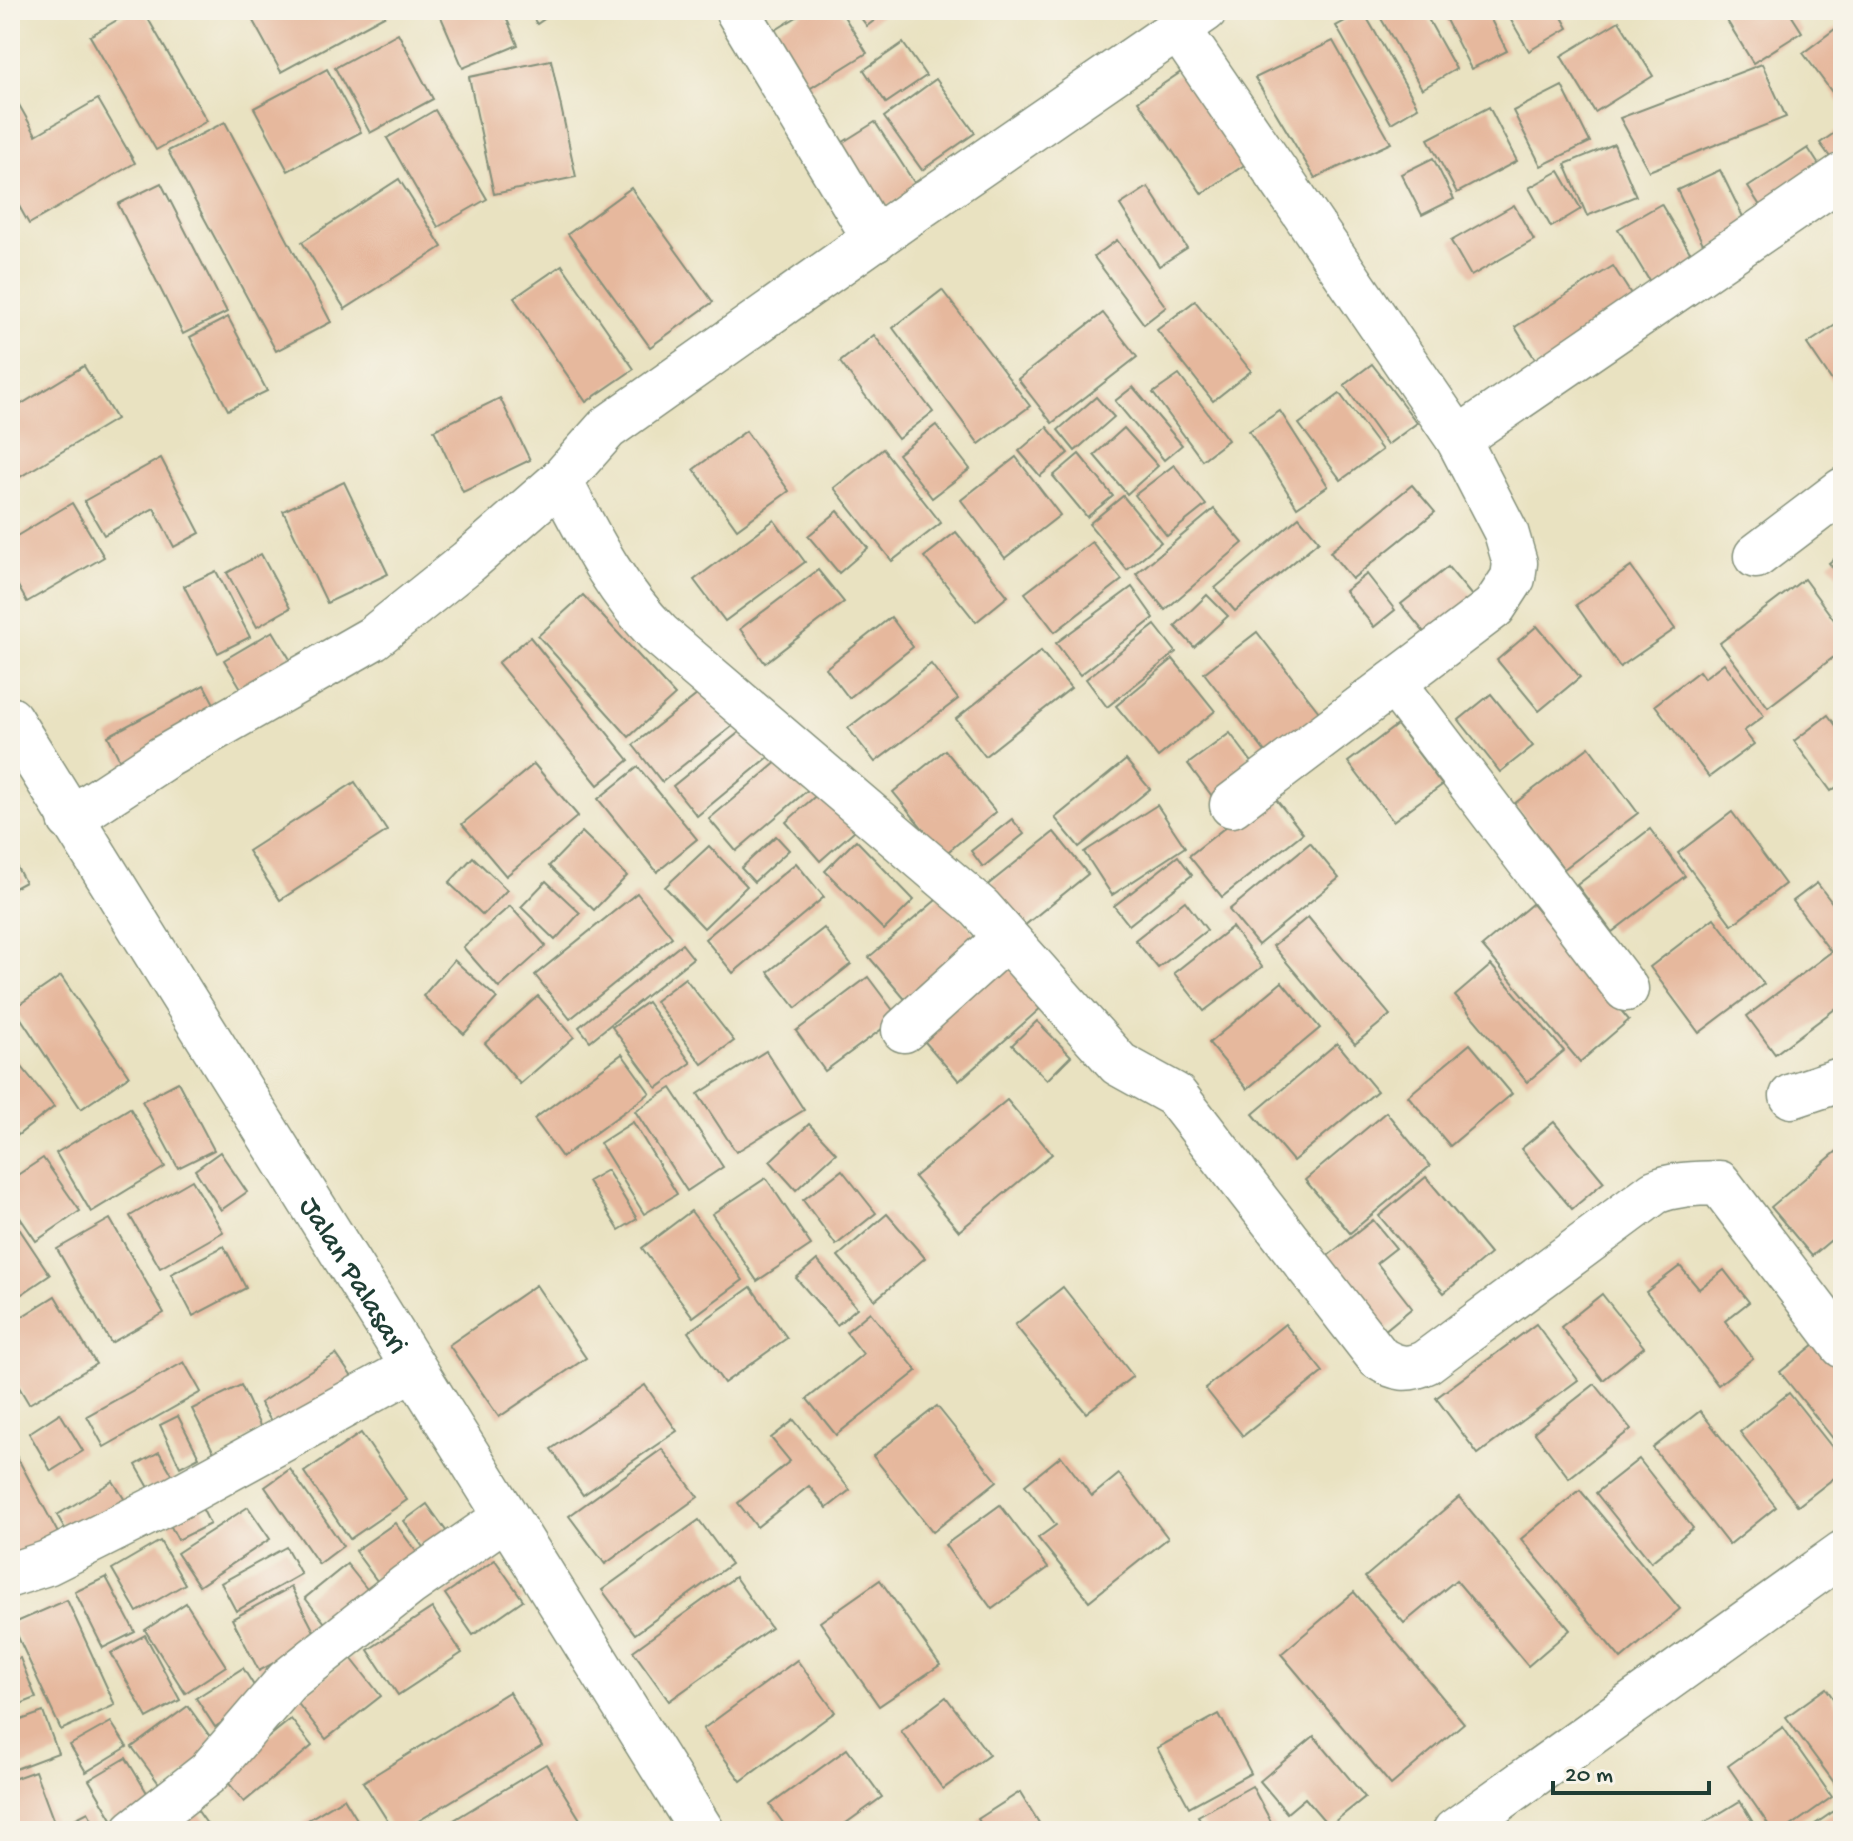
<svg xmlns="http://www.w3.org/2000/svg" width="1853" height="1841" font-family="'Gochi Hand',sans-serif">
	<rect width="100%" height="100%" fill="#f7f3e8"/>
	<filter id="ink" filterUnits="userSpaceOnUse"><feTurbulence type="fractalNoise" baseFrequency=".0125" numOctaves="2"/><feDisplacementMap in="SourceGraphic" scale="16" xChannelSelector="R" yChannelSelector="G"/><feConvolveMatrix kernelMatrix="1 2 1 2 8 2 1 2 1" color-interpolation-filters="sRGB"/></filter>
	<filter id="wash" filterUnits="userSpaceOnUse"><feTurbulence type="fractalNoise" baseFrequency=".006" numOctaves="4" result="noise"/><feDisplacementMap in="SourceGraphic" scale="32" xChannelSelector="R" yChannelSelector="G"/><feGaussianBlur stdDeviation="1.8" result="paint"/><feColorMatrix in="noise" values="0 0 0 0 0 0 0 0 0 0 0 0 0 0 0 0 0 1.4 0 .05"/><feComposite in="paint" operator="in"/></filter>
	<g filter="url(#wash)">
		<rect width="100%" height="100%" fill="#e9e2c1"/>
		<g id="blocks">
			<g fill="#e6b89d">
				<path d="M134 10H143L207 121 156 150 90 36Z"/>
				<path d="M247 10H395L281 72Z"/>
				<path d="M438 10H503L518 45 463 68Z"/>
				<path d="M528 10H557L537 24Z"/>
				<path d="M808 10H840L867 53 809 89 774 31Z"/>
				<path d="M855 10H888L867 26Z"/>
				<path d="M1376 10H1423L1456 69 1422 89Z"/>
				<path d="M1441 10H1486L1507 51 1471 69Z"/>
				<path d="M1505 10H1558L1568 28 1529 51Z"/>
				<path d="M1730 10H1788L1802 32 1753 63 1723 14Z"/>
				<path d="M1363 11 1418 107 1391 123 1336 26Z"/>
				<path d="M1619 21 1653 76 1595 112 1561 56Z"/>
				<path d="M1843 23V107L1803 53Z"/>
				<path d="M398 33 433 99 370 133 335 68Z"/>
				<path d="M1333 41 1391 143 1315 178 1255 78Z"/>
				<path d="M903 43 926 76 886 103 864 70Z"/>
				<path d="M551 60 576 177 494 194 469 77Z"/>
				<path d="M1762 64 1786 117 1649 171 1620 118Z"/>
				<path d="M1187 68 1250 161 1202 194 1138 101Z"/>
				<path d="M327 69 361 132 288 171 254 108Z"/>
				<path d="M936 79 975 133 922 170 884 117Z"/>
				<path d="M1562 86 1590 142 1541 166 1513 111Z"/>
				<path d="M10 89 36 135 98 99 135 163 29 224 10 190Z"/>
				<path d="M1489 107 1517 161 1457 193 1428 139Z"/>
				<path d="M435 110 487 199 438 227 387 138Z"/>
				<path d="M225 122 331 322 276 351 168 151Z"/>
				<path d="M875 122 917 187 882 210 840 144Z"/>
				<path d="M1843 127V169L1840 171 1820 143Z"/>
				<path d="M1614 144 1636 196 1587 216 1565 164Z"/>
				<path d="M1808 148 1828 179 1768 218 1748 187Z"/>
				<path d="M1433 158 1454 199 1422 215 1401 174Z"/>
				<path d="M1720 170 1749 229 1706 250 1677 190Z"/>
				<path d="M1559 171 1581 209 1551 227 1529 188Z"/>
				<path d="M399 179 442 247 345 309 302 242Z"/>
				<path d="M161 183 227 312 183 334 118 204Z"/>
				<path d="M1148 187 1187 248 1159 266 1120 205Z"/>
				<path d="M631 188 713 302 650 347 568 234Z"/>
				<path d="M1661 204 1697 264 1655 290 1618 229Z"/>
				<path d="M1514 205 1534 240 1471 276 1451 241Z"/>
				<path d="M1117 240 1166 307 1144 324 1094 257Z"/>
				<path d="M562 265 634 369 586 402 514 298Z"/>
				<path d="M1613 266 1640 308 1542 370 1515 327Z"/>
				<path d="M942 290 1030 406 979 444 893 328Z"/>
				<path d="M1195 301 1251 371 1213 401 1157 330Z"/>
				<path d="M1103 313 1137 357 1052 423 1018 379Z"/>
				<path d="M228 317 267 391 228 410 190 337Z"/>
				<path d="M1843 320V397L1807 344Z"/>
				<path d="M874 335 933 412 898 439 840 362Z"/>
				<path d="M1372 364 1417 423 1387 445 1344 385Z"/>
				<path d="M84 366 116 419 10 483V411Z"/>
				<path d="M1179 375 1228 440 1202 460 1153 393Z"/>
				<path d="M1133 387 1182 445 1164 460 1115 401Z"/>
				<path d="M1340 394 1382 450 1341 480 1299 424Z"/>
				<path d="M1096 397 1114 417 1075 451 1058 430Z"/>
				<path d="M500 398 530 460 463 492 434 430Z"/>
				<path d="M1280 411 1328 486 1297 507 1249 431Z"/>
				<path d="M936 425 970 469 932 498 898 454Z"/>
				<path d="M1047 427 1068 453 1040 476 1019 451Z"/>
				<path d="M1124 428 1158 466 1127 494 1094 455Z"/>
				<path d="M746 431 789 491 737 529 694 469Z"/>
				<path d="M883 449 941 523 892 561 834 488Z"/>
				<path d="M1079 454 1113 496 1087 517 1053 476Z"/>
				<path d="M1016 457 1060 515 1005 558 961 500Z"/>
				<path d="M161 458 200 533 174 547 154 508 104 535 84 501Z"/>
				<path d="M1174 465 1206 505 1167 536 1135 495Z"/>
				<path d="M344 482 388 574 327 603 283 511Z"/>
				<path d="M1412 485 1435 512 1352 579 1330 552Z"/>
				<path d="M1123 496 1161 542 1127 570 1089 524Z"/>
				<path d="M72 503 104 557 27 602 10 572V540Z"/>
				<path d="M1214 509 1243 543 1165 610 1136 574Z"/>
				<path d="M838 511 868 548 839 573 808 536Z"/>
				<path d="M1299 517 1319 541 1235 611 1215 588Z"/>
				<path d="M774 520 805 562 725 621 694 580Z"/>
				<path d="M956 532 1008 596 976 622 924 557Z"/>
				<path d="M1092 542 1122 580 1055 632 1025 593Z"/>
				<path d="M1843 552V581L1829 563Z"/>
				<path d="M261 554 290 608 257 627 227 573Z"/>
				<path d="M1448 567 1483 609 1436 647 1401 604Z"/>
				<path d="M1631 567 1675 629 1620 667 1576 605Z"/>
				<path d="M818 570 844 602 765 663 740 629Z"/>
				<path d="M216 571 250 637 218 653 184 586Z"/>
				<path d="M1367 574 1395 610 1374 627 1345 591Z"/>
				<path d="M1804 579 1843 632V650L1768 707 1720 643Z"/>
				<path d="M1132 587 1154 618 1080 675 1056 643Z"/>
				<path d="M583 595 675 695 629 737 538 636Z"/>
				<path d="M1207 595 1228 616 1194 647 1175 626Z"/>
				<path d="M891 617 913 647 849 698 826 668Z"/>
				<path d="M1155 625 1176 652 1107 707 1086 679Z"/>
				<path d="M1537 626 1580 677 1539 711 1497 660Z"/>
				<path d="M273 631 294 666 245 695 224 660Z"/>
				<path d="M1257 632 1322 716 1269 757 1204 673Z"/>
				<path d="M530 637 629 760 598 785 498 663Z"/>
				<path d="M1041 651 1071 688 985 756 956 719Z"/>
				<path d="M1173 659 1215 711 1158 757 1116 706Z"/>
				<path d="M1724 663 1764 716 1744 731 1754 744 1709 777 1655 705 1699 671 1704 678Z"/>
				<path d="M931 664 958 699 875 762 848 728Z"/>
				<path d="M711 684 740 720 662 782 633 745Z"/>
				<path d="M204 685 220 715 123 767 108 736Z"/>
				<path d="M1491 694 1533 746 1500 772 1459 720Z"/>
				<path d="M1828 715 1843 735V793L1838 786 1831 791 1794 741Z"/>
				<path d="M1397 725 1442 785 1393 821 1348 762Z"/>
				<path d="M747 726 771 755 697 816 673 786Z"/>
				<path d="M1230 733 1266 781 1224 812 1188 764Z"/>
				<path d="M1589 747 1638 813 1564 869 1514 804Z"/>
				<path d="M945 750 996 812 944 855 893 792Z"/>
				<path d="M784 756 810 788 736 851 709 819Z"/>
				<path d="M1126 760 1150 789 1079 847 1055 818Z"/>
				<path d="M534 764 578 816 506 876 462 824Z"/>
				<path d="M638 767 697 839 657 872 598 799Z"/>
				<path d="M355 782 387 831 280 900 248 851Z"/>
				<path d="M829 784 863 823 820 861 786 822Z"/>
				<path d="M1270 792 1303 833 1222 897 1189 856Z"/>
				<path d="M1157 805 1185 847 1112 895 1084 852Z"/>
				<path d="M1732 812 1785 884 1732 925 1678 853Z"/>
				<path d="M1012 819 1024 834 983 867 971 851Z"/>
				<path d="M1650 829 1685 876 1612 932 1577 885Z"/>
				<path d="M582 832 627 876 594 910 549 866Z"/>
				<path d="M1054 832 1088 874 1019 930 985 887Z"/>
				<path d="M776 836 789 850 754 882 741 868Z"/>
				<path d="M856 840 914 900 884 930 825 871Z"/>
				<path d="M1310 843 1339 878 1258 945 1229 910Z"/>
				<path d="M709 846 747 886 704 928 665 887Z"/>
				<path d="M10 855 25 882 10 890Z"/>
				<path d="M1178 856 1192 875 1129 925 1114 906Z"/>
				<path d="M473 857 507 890 483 915 449 883Z"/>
				<path d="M796 863 824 897 733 973 705 939Z"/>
				<path d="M546 881 580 913 555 940 521 907Z"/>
				<path d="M1817 883 1843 917V1003L1775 1054 1747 1016 1831 952 1793 901Z"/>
				<path d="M637 893 672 937 570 1019 535 975Z"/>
				<path d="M942 895 988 950 915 1011 869 957Z"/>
				<path d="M1185 901 1207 930 1158 968 1135 940Z"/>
				<path d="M1532 904 1629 1020 1580 1062 1482 946Z"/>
				<path d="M510 906 546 946 499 988 463 947Z"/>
				<path d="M1308 917 1390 1015 1355 1044 1273 946Z"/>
				<path d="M1714 918 1764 984 1699 1033 1650 967Z"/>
				<path d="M1232 927 1262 967 1204 1011 1174 973Z"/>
				<path d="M824 928 851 964 796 1008 768 972Z"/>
				<path d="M682 944 693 958 590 1041 579 1027Z"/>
				<path d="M454 960 497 998 464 1034 423 996Z"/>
				<path d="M1004 962 1043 1006 959 1081 919 1035Z"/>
				<path d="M1491 965 1564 1051 1527 1082 1455 996Z"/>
				<path d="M61 976 129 1076 81 1109 14 1008Z"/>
				<path d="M868 977 898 1017 825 1071 796 1031Z"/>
				<path d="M685 978 734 1041 702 1064 655 1001Z"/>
				<path d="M1282 982 1320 1028 1247 1089 1209 1043Z"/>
				<path d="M538 996 574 1037 520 1084 485 1043Z"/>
				<path d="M647 1002 691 1063 657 1088 612 1027Z"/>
				<path d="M1037 1021 1071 1056 1047 1080 1012 1045Z"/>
				<path d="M1337 1043 1377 1091 1293 1161 1253 1114Z"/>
				<path d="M1470 1044 1512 1094 1450 1146 1408 1096Z"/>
				<path d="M766 1051 804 1110 736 1152 698 1094Z"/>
				<path d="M622 1054 650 1093 562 1157 534 1119Z"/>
				<path d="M14 1057 54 1107 18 1135 10 1125V1060Z"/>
				<path d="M178 1082 214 1150 178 1168 142 1101Z"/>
				<path d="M671 1088 723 1167 687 1191 635 1111Z"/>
				<path d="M1007 1100 1052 1154 959 1231 914 1177Z"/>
				<path d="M130 1108 165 1167 91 1212 56 1153Z"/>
				<path d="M1386 1112 1430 1166 1350 1233 1305 1180Z"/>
				<path d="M633 1122 677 1194 644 1214 600 1143Z"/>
				<path d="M1554 1122 1604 1182 1572 1209 1521 1149Z"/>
				<path d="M809 1124 836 1153 796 1190 770 1161Z"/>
				<path d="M1843 1146V1230L1812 1256 1771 1207Z"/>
				<path d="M220 1152 247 1192 221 1210 195 1170Z"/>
				<path d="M43 1158 80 1211 36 1241 10 1203V1180Z"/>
				<path d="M607 1170 637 1219 619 1230 588 1181Z"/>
				<path d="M842 1170 876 1213 836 1245 803 1200Z"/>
				<path d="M1426 1177 1490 1254 1444 1293 1379 1216Z"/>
				<path d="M766 1178 811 1245 757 1281 712 1214Z"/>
				<path d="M192 1180 223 1232 160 1268 130 1216Z"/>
				<path d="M691 1211 743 1280 693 1317 642 1248Z"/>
				<path d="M887 1214 925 1258 875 1300 838 1256Z"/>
				<path d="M10 1215 50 1275 10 1302Z"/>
				<path d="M110 1219 164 1313 111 1343 57 1249Z"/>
				<path d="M1373 1220 1396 1248 1377 1263 1412 1308 1378 1336 1320 1262Z"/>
				<path d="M224 1246 246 1288 193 1316 171 1274Z"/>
				<path d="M817 1260 857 1308 837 1325 796 1278Z"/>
				<path d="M1680 1266 1699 1289 1724 1270 1749 1302 1725 1321 1753 1358 1718 1385 1646 1292Z"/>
				<path d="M536 1285 586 1358 499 1417 449 1345Z"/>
				<path d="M751 1287 787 1338 724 1383 688 1332Z"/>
				<path d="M1063 1287 1133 1376 1086 1413 1015 1325Z"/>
				<path d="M1602 1294 1644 1347 1603 1380 1561 1327Z"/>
				<path d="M55 1296 96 1364 29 1404 10 1372V1324Z"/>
				<path d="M870 1312 917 1371 836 1435 807 1399 863 1354 846 1332Z"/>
				<path d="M1285 1324 1323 1372 1243 1436 1205 1388Z"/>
				<path d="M1536 1324 1578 1380 1478 1454 1436 1398Z"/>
				<path d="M1820 1340 1843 1369V1451L1780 1372Z"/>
				<path d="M336 1354 354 1380 276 1429 260 1403Z"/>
				<path d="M184 1362 201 1392 104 1447 87 1416Z"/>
				<path d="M1595 1384 1631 1429 1569 1478 1534 1432Z"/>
				<path d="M241 1385 262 1430 214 1453 192 1409Z"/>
				<path d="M645 1385 677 1431 583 1495 551 1449Z"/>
				<path d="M1789 1393 1843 1461V1471L1798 1506 1740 1432Z"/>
				<path d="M937 1406 997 1481 933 1532 873 1456Z"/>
				<path d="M1700 1411 1776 1507 1729 1545 1653 1448Z"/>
				<path d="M60 1413 83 1451 51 1471 29 1433Z"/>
				<path d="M178 1416 199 1457 180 1467 160 1425Z"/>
				<path d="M794 1420 850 1490 827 1508 809 1486 757 1527 738 1503 790 1461 771 1438Z"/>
				<path d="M361 1433 407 1500 350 1539 304 1472Z"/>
				<path d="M662 1449 698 1497 605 1564 569 1516Z"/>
				<path d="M159 1452 179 1486 156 1500 136 1465Z"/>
				<path d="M1061 1456 1092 1496 1119 1474 1168 1538 1089 1601 1038 1538 1056 1525 1025 1485Z"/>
				<path d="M17 1457 58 1533 10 1559V1460Z"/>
				<path d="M1639 1459 1693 1528 1651 1562 1596 1493Z"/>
				<path d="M290 1469 343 1546 319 1564 265 1487Z"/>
				<path d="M113 1481 131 1510 74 1544 57 1515Z"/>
				<path d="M1580 1490 1680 1609 1621 1659 1521 1539Z"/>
				<path d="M194 1492 210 1524 178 1540 161 1508Z"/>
				<path d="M1459 1497 1570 1630 1528 1666 1456 1580 1404 1623 1365 1577Z"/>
				<path d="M427 1504 454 1542 431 1558 404 1521Z"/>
				<path d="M1000 1505 1048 1568 992 1609 945 1545Z"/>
				<path d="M248 1507 270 1539 199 1586 177 1553Z"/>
				<path d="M699 1520 731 1564 635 1634 602 1590Z"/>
				<path d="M395 1523 426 1565 386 1593 355 1551Z"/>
				<path d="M160 1541 185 1584 137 1612 112 1569Z"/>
				<path d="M286 1547 301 1574 236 1611 221 1583Z"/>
				<path d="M495 1560 523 1600 473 1635 445 1594Z"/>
				<path d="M347 1564 375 1599 333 1633 305 1598Z"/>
				<path d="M106 1577 135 1632 103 1648 75 1592Z"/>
				<path d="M735 1577 771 1628 669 1701 633 1651Z"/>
				<path d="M880 1580 940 1665 879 1706 820 1622Z"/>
				<path d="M291 1587 318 1639 259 1671 232 1619Z"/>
				<path d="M1354 1592 1464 1723 1391 1785 1281 1654Z"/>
				<path d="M67 1600 115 1705 61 1730 12 1624Z"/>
				<path d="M186 1603 226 1666 185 1693 145 1630Z"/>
				<path d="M432 1608 462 1653 398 1695 368 1650Z"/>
				<path d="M145 1635 180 1700 147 1718 111 1653Z"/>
				<path d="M20 1658 36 1698 10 1708V1662Z"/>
				<path d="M351 1658 381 1696 326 1739 296 1701Z"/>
				<path d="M797 1660 835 1712 741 1781 703 1729Z"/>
				<path d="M243 1668 261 1697 215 1727 196 1698Z"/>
				<path d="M1826 1688 1843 1713V1790L1841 1792 1786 1717Z"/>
				<path d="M509 1692 542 1746 402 1831H394L363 1782Z"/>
				<path d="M946 1697 989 1755 943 1789 901 1731Z"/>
				<path d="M188 1706 219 1749 163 1789 132 1747Z"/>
				<path d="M43 1712 58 1753 10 1771V1724Z"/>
				<path d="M1219 1714 1251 1773 1189 1807 1157 1748Z"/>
				<path d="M291 1719 312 1746 244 1802 222 1775Z"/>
				<path d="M111 1722 127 1747 86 1772 70 1745Z"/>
				<path d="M1783 1727 1832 1797 1784 1831H1773L1728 1766Z"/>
				<path d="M1314 1736 1365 1797 1329 1826 1305 1798 1287 1813 1260 1781Z"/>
				<path d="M847 1749 882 1797 835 1831H789L770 1805Z"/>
				<path d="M126 1758 155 1806 118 1829 89 1780Z"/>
				<path d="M546 1764 581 1821 565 1831H436Z"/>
				<path d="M35 1771 54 1822 30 1831H10V1780Z"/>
				<path d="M1252 1786 1276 1831H1207L1198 1816Z"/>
				<path d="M1020 1792 1044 1831H986L978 1819Z"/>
				<path d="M186 1794 212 1831H169Z"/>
				<path d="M344 1798 364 1831H290Z"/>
				<path d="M1740 1801 1758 1831H1691Z"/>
				<path d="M1843 1805V1831H1805Z"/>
				<path d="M88 1812 98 1831H51Z"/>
			</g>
		</g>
	</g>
	<g filter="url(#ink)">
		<use href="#blocks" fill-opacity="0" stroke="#84907a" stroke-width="2"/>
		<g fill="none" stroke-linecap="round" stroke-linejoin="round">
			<defs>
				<g id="minor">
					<path d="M737 10 875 239"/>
					<path d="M1177 27 1458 439 1506 532 1515 563 1513 578 1494 607 1232 805"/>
					<path d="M1458 439 1843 175"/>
					<path d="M560 481C590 538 614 588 659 634L980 908 1119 1064 1175 1095 1379 1358C1396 1369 1408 1371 1426 1362L1655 1192C1676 1183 1697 1184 1719 1183L1843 1346"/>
					<path d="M1756 556 1843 490"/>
					<path d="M1394 683 1626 989"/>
					<path id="s1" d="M10 719 702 1831"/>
					<path d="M70 819 163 758 373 638 469 561 560 481 607 428 915 210 1205 10"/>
					<path d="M904 1030 1006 938"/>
					<path d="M1792 1096 1843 1079"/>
					<path d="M10 1575 47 1563 171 1501 413 1368"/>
					<path d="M134 1831 208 1773 287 1681 408 1585 506 1517"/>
					<path d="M1455 1831 1843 1553"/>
				</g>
			</defs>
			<use href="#minor" stroke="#84907a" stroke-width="47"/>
			<use href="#minor" stroke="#fff" stroke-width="44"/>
		</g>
	</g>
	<g text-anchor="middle" stroke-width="6" stroke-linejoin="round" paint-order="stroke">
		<g font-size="30" fill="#1f3d34" stroke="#f7f3e8">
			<text dy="10" stroke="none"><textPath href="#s1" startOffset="654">Jalan Palasari</textPath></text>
		</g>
	</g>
	<rect width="1853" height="1841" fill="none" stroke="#f7f3e8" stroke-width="40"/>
	<path d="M1553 1781v12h156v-12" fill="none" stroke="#1f3d34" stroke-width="4"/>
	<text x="1565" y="1781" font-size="24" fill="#1f3d34" stroke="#f7f3e8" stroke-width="6" paint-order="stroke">20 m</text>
</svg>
